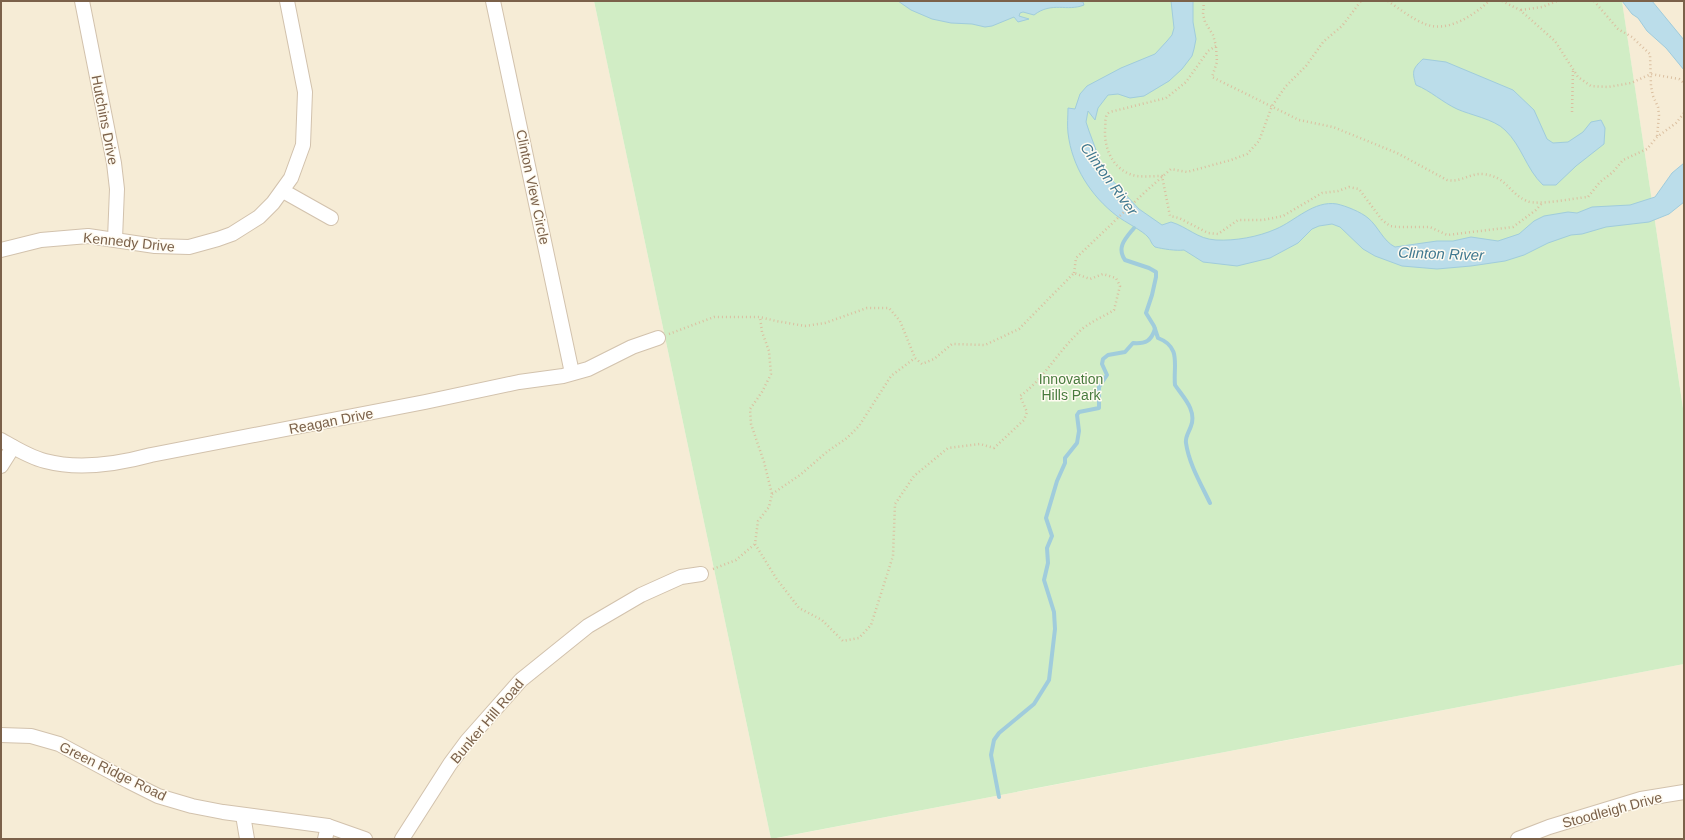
<svg xmlns="http://www.w3.org/2000/svg" width="1685" height="840" font-family="Arial,sans-serif">
	<rect width="100%" height="100%" fill="#fef8e9"/>
	<g fill="#f6ecd6">
		<path d="M1 1H594L771 839H1Z"/>
		<path d="M1622 1H1684V415L1624 15Z"/>
		<path d="M1684 664V839H772Z"/>
	</g>
	<path fill="#d1edc5" d="M594 1H1622L1684 415V664L771 839Z"/>
	<g fill="#bbddea" stroke="#a0ccdc">
		<path d="M898 1H1077L1083 2 1084 5C1067 12 1052 1 1034 15L1023 12 1020 13 1019 16 1029 19 1018 22 1014 17 992 26 985 27 972 24 951 23 932 19 911 10Z"/>
		<path d="M1171 1H1193V22L1196 39 1194 49 1192 56 1182 69 1169 81 1144 96 1130 98 1118 94 1108 95 1098 108 1095 120 1088 111 1086 122 1089 131 1099 158 1110 178 1139 209 1162 225 1171 222C1188 227 1197 239 1216 240 1235 241 1258 237 1276 229 1295 221 1314 200 1337 204 1346 206 1361 212 1368 218 1378 226 1383 241 1395 247L1437 241H1453L1471 237 1498 241 1519 234 1534 221 1544 216 1568 212 1577 213 1592 207 1630 205 1655 197 1672 173 1684 163V202L1669 214 1649 222 1606 227 1582 234 1571 235 1548 243 1524 255 1505 261 1471 266 1437 269 1402 266 1375 256 1363 249 1340 227 1332 224 1319 226 1312 229 1298 243 1270 258 1237 266 1203 262 1184 250C1176 251 1163 249 1155 247 1151 244 1151 240 1148 237 1143 231 1125 222 1117 216 1091 196 1072 167 1068 133 1067 125 1068 116 1068 108L1075 109 1080 94 1087 86 1121 68 1155 54 1167 41 1172 35 1174 28Z"/>
		<path d="M1622 1H1652L1684 40V70L1666 48 1647 31 1638 18 1632 14Z"/>
		<path d="M1423 59 1446 62 1513 90 1534 110 1547 139 1553 143 1568 142 1583 132 1591 122 1601 120 1605 128 1604 144 1576 166 1556 185H1543C1526 169 1522 146 1505 130 1494 119 1470 115 1457 109 1442 102 1431 91 1416 85 1412 72 1412 69 1423 59Z"/>
	</g>
	<g fill="none" stroke-linecap="round" stroke-linejoin="round">
		<g stroke="#a0ccdc" stroke-width="4">
			<path d="M1134 228C1126 238 1116 247 1125 260L1149 268 1156 272V277L1152 295 1146 313 1154 326 1158 338C1182 347 1173 366 1175 385 1183 397 1197 410 1191 426 1189 432 1185 437 1186 443 1189 464 1201 484 1210 503"/>
			<path d="M999 797 991 755 994 740 999 733 1034 704 1049 680 1055 629 1054 612 1044 580 1048 563 1047 548 1052 536 1046 518 1057 481 1065 463V458L1077 443 1079 431 1077 415 1079 412 1099 408V387L1107 375 1102 364 1103 359 1108 355 1125 352 1133 343C1146 344 1151 341 1155 329"/>
		</g>
		<defs>
			<g id="minor">
				<path d="M82 1 114 163 117 189 115 239"/>
				<path d="M493 1 572 373"/>
				<path d="M283 191 331 218"/>
				<path d="M1 250 41 240 88 236 155 246 189 247 218 239 232 234 259 217 273 203 291 178 303 145 305 92 287 1"/>
				<path d="M1 440C15 448 29 457 45 461 79 470 118 464 151 455L425 402 519 382 563 376 588 369 632 347 658 338"/>
				<path d="M1 466 13 447"/>
				<path d="M1 735 31 736 59 744 128 781 158 796 192 806 223 812 328 826 365 839"/>
				<path d="M243 815 247 839"/>
				<path d="M325 839 328 826"/>
				<path d="M402 839 450 764 467 741 521 680 588 626 641 595 681 577 701 574"/>
				<path d="M1518 839 1549 827 1641 799 1684 792"/>
			</g>
		</defs>
		<use href="#minor" stroke="#d2c2ad" stroke-width="16"/>
		<g stroke="#dbbfa0" stroke-width="2.5" stroke-dasharray="1 3" stroke-linecap="butt">
			<path d="M1204 1 1203 14 1205 22 1213 35 1216 46 1208 51 1186 82 1166 98 1110 112C1104 115 1106 123 1105 129 1104 150 1114 172 1137 176 1145 177 1154 176 1162 176L1170 216 1179 218 1208 233 1218 234 1238 220H1263L1283 216 1322 193 1338 191 1349 187 1359 189 1382 220 1390 226 1398 227H1430L1447 235 1513 227 1536 210 1543 202"/>
			<path d="M1388 1C1398 8 1414 20 1425 24 1447 33 1473 16 1489 1"/>
			<path d="M1502 1 1520 10 1555 41 1578 77 1591 86 1608 87 1631 83 1651 74 1679 79 1684 83"/>
			<path d="M1594 1 1618 29 1632 37 1650 54 1651 86 1653 96 1658 107 1659 115 1657 137"/>
			<path d="M1521 10 1542 7 1557 1"/>
			<path d="M1216 47 1217 62 1212 77 1299 120 1333 127 1397 153 1447 180C1460 183 1470 173 1483 174 1508 177 1508 193 1527 201 1538 206 1574 198 1588 197L1600 182 1613 172 1623 160 1647 149 1657 137 1676 123 1684 113"/>
			<path d="M1572 112 1573 70"/>
			<path d="M1074 273 1076 258 1145 192 1171 169 1187 172 1231 160 1247 154 1259 141 1272 106 1286 86 1306 66 1323 42 1342 26 1361 1"/>
			<path d="M669 334 714 317H760L776 321 805 326 825 323 867 308H889L900 321 915 358 922 364 934 359 952 344 985 345 1019 329 1074 273 1090 279 1103 274 1116 278 1120 286 1114 310C1103 317 1087 323 1078 333 1057 353 1043 380 1020 396L1027 412 1024 420 994 448 980 444 948 448 914 476 895 504 893 556 871 625 859 638 843 641 822 620 799 608 776 578 755 544 758 521 769 507 772 494 764 462 751 424 750 409 762 392 771 374 769 351 762 332 760 317"/>
			<path d="M772 494 800 475 828 451 847 438 859 426 891 376 915 358"/>
			<path d="M713 569 736 560 755 544"/>
		</g>
		<use href="#minor" stroke="#fff" stroke-width="14"/>
	</g>
	<g text-anchor="middle" stroke-width="3" stroke-linejoin="round" paint-order="stroke">
		<g font-size="14" fill="#7b614a" stroke="#fffbf1">
			<text transform="translate(105 120) rotate(79)" y="5">Hutchins Drive</text>
			<text transform="translate(533 187) rotate(78)" y="5">Clinton View Circle</text>
			<text transform="translate(129 242) rotate(6)" y="5">Kennedy Drive</text>
			<text transform="translate(331 421) rotate(-11)" y="5">Reagan Drive</text>
			<text transform="translate(487 721) rotate(-50)" y="5">Bunker Hill Road</text>
			<text transform="translate(113 771) rotate(26)" y="5">Green Ridge Road</text>
			<text transform="translate(1612 810) rotate(-15)" y="5">Stoodleigh Drive</text>
		</g>
		<g font-size="14" fill="#487b3d" stroke="#fffbf1">
			<text x="1071" y="384">Innovation<tspan x="1071" dy="16">Hills Park</tspan></text>
		</g>
		<g font-size="15" font-style="italic" fill="#417990" stroke="#fffbf1">
			<text transform="translate(1109 179) rotate(54)" y="5">Clinton River</text>
			<text transform="translate(1441 254) rotate(2)" y="5">Clinton River</text>
		</g>
	</g>
	<rect width="1685" height="840" fill="none" stroke="#7b614a" stroke-width="4"/>
</svg>
